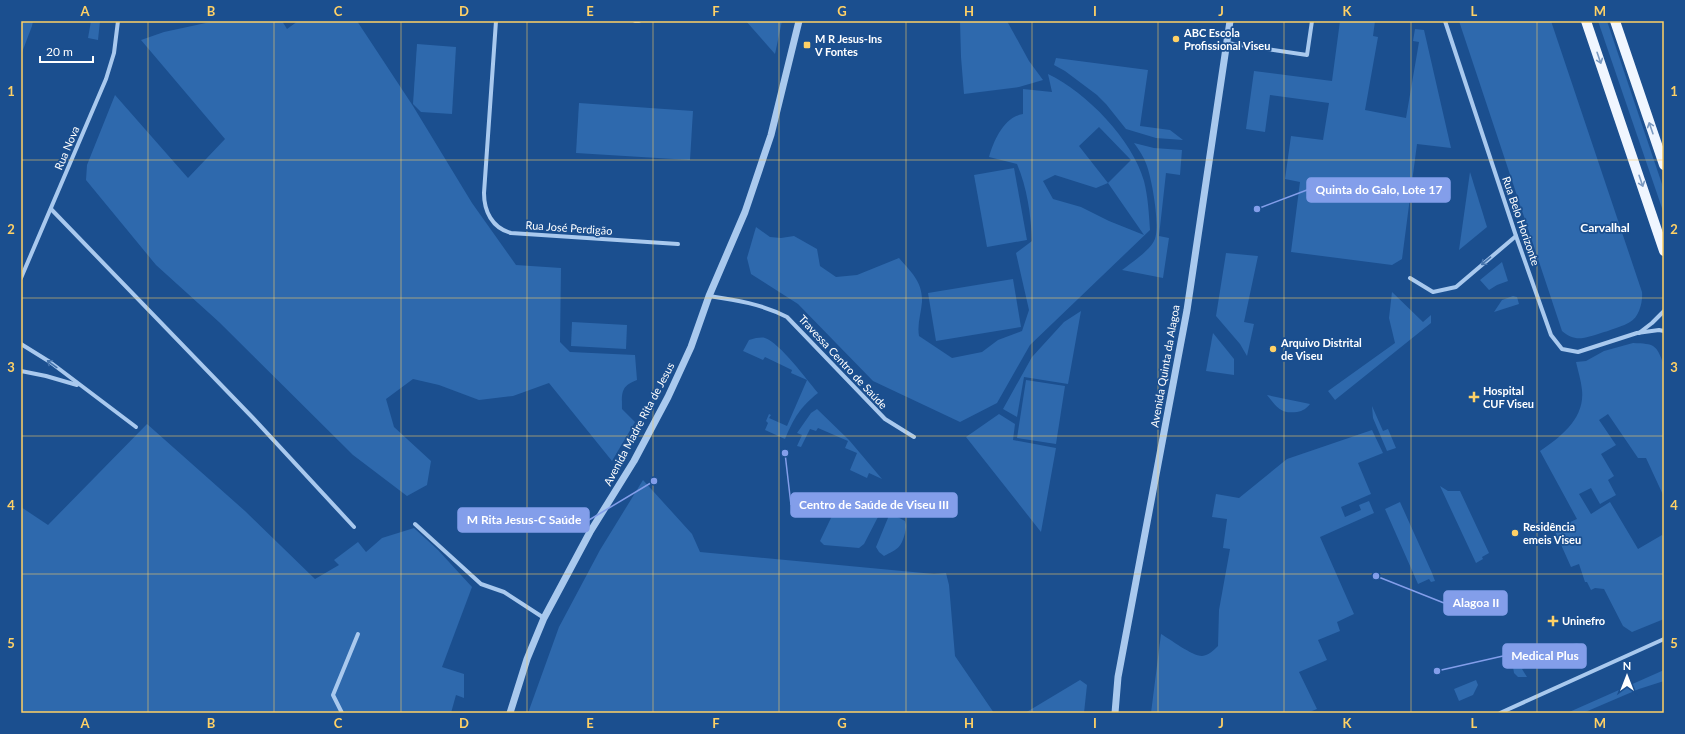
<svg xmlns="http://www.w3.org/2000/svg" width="1685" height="734" font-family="Lato,sans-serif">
	<rect width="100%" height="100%" fill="#1b4f8f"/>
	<g fill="#2e69ad" fill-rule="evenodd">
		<path d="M21 21H33L32 26 21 55Z"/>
		<path d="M91 21H100L98 40 88 38Z"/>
		<path d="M215 21H282L287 29 298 21H357L413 106 472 203 516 265 561 268 560 342 570 352 635 355 637 380C620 386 622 394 622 409L635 422 612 461 549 383 513 396 479 400 439 385 413 379 386 399 394 427 431 461 427 485 407 496 353 455 219 322 156 265 86 180 87 165 115 95 188 178 225 139 141 40 164 32Z"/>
		<path d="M746 21H782L775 54Z"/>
		<path d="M960 21H1007L1029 61 1043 80 1019 87 964 94 961 57Z"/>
		<path d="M1340 21H1375L1373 36 1378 37 1365 110 1406 118 1419 42 1413 41 1415 29 1424 30 1451 148 1417 144 1402 259 1392 265 1291 252 1300 182 1285 179 1291 136 1323 140 1329 103 1270 95 1265 132 1246 129 1254 71 1332 81Z"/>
		<path d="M1459 21H1551L1642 292C1643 302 1639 317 1630 322 1625 326 1590 337 1583 338 1575 339 1569 337 1562 331Z"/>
		<path d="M1598 21H1607L1664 190V214Z"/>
		<path d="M417 44 456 47 452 114 421 112 413 104Z"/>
		<path d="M1056 58 1148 70 1140 126 1170 130 1183 140 1156 138 1126 129 1106 104 1097 95 1065 71 1054 65Z"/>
		<path d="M1048 74C1087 93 1132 139 1144 181 1148 197 1149 214 1150 230L1030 345 997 403 960 422 873 381 798 304 751 274 747 258 756 227 770 237 781 238 794 236 817 249 820 266 836 277 857 275 899 258C911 272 923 282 922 302 921 314 917 324 919 336L952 358 982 352 998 340 1022 331 1029 310 1016 253 1032 241C1031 214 1027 188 1017 164L989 157C994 140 1004 117 1023 114V89L1052 92ZM1099 127 1131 160 1108 183 1079 146ZM1055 175 1096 188 1108 183 1144 235 1109 221 1081 207 1053 199 1043 181Z"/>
		<path d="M579 103 693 111 690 160 576 153Z"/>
		<path d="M1134 143 1154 148 1182 150 1180 175 1166 173 1159 236 1169 238 1163 278 1122 270C1131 263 1149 251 1154 241 1161 229 1152 180 1147 166 1144 157 1139 150 1134 143Z"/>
		<path d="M1014 168 1027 240 987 247 974 175Z"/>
		<path d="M1470 172 1487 227 1459 250Z"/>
		<path d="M1226 253 1258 256 1244 322 1254 324 1247 356 1240 344 1216 316Z"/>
		<path d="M1502 262 1508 281 1497 285 1489 290 1480 280Z"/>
		<path d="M1013 279 1021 327 936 341 928 293Z"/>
		<path d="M1392 292 1423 322 1431 315V323L1335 400 1328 391 1395 343 1389 318Z"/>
		<path d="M1513 296 1517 297 1519 304 1494 312 1502 300Z"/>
		<path d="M1081 311 1068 384 1024 377 1017 417 1003 409 1032 357 1064 322Z"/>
		<path d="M572 322 627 325 626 349 571 346Z"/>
		<path d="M1213 333 1234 359V375L1206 371Z"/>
		<path d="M756 338C759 338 762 337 765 338 780 343 807 380 818 393 800 407 794 418 785 439L765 430 768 423 766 421 769 414 771 415 769 418 787 426 807 380 791 373 792 370 765 357 763 360 743 351 749 340Z"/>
		<path d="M1633 343C1655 344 1656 344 1664 365V497L1646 458H1638L1608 414 1599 420 1616 445 1601 454 1614 476 1608 480 1616 495 1600 504 1591 488 1579 494 1591 514 1610 502 1638 549 1662 535 1664 538V619L1632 632 1623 626 1604 589 1595 588 1591 590 1587 582H1585L1579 564 1571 567 1554 529 1577 519 1540 451C1561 437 1585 418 1582 390 1581 380 1578 371 1576 362L1586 361 1604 351Z"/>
		<path d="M1026 380 1065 386 1056 444 1017 438Z"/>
		<path d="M1267 395 1310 404C1307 408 1303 411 1297 412 1280 414 1277 407 1267 395Z"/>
		<path d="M1372 406 1383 431 1388 429 1396 448 1387 451 1373 418Z"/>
		<path d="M817 409 849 440 882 479 869 473 867 478 850 470 857 453 845 448 848 441 818 428 816 431 810 429 801 447 797 446 802 435 797 433 811 413Z"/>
		<path d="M999 414 1015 424 1013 440 1056 448 1041 532 966 437Z"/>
		<path d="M147 424 245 511 315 579 339 565 334 560 358 542 366 552 382 538 414 528 438 550 472 587 442 667 464 674V698L456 695 451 713H21V507L48 525Z"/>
		<path d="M1372 430 1383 453 1358 463 1371 494 1341 507 1345 517 1361 510 1359 505 1369 501 1374 513 1320 537 1354 614 1337 622 1340 631 1318 640 1327 660 1299 672 1317 709 1307 713H1151L1161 634C1170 639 1192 656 1202 656 1209 655 1213 651 1218 646L1219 610 1230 549 1223 548 1227 519 1212 517 1216 494 1239 498 1287 459Z"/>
		<path d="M643 480 692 534 700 552 934 574 946 573 949 585 955 656 994 713H528L559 627 600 550Z"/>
		<path d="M1440 486 1448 491H1460L1489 553 1482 557 1483 559 1476 563Z"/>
		<path d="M841 497 858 505 857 510 867 514 869 510 879 515 864 544 859 548 824 545 820 541Z"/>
		<path d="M1400 502 1432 573 1435 581 1431 582 1429 579 1418 584 1385 509Z"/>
		<path d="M890 513 905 521C907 526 906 528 905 533 901 548 898 549 884 556L879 552 876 547Z"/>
		<path d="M1579 643 1522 669 1527 677H1518L1514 673 1513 667C1519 653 1564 645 1579 643Z"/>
		<path d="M1664 670V681L1639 689 1583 713H1567Z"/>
		<path d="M1080 680 1087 685 1084 713H1025Z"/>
		<path d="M1476 680 1478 685 1473 695 1459 701 1454 689Z"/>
	</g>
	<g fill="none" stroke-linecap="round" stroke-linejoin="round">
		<g stroke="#a9c9ee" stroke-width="4">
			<path d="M496 21 484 193C484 211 492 228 511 233L678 244"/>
			<path d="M635 21H639"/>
			<path d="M1445 21 1516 236 1551 335 1562 349 1578 352 1637 333 1659 330 1664 331"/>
			<path d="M1227 43 1307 55 1312 21"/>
			<path d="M51 209 253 418 354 527"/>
			<path d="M21 278 106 79 114 53 118 21"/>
			<path d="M1410 278 1433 292 1456 287 1516 236"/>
			<path d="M709 296C736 300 762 304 787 317L885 419 914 437"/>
			<path d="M1639 333 1652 323 1664 311"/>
			<path d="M21 344 50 362 136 427"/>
			<path d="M21 371 46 376 77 385"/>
			<path d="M415 524 481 584 504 592 544 618"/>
			<path d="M342 713 333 695 358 634"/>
			<path d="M1500 713 1664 639"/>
		</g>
		<g stroke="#a9c9ee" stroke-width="7">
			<path d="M510 713 527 659 544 618 590 532 634 461 668 397 691 347 709 296 745 212 771 135 799 21"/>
			<path d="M1115 713 1118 677 1187 310 1230 21"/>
		</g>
		<g stroke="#f0f6ff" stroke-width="10">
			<path d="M1586 21 1664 251"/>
			<path d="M1615 21 1664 165"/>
		</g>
	</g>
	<defs><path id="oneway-shaft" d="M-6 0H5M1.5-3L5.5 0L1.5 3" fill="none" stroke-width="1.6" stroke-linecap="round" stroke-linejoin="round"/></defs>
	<g stroke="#7b9ac1">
		<use href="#oneway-shaft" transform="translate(1599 58) rotate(71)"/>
		<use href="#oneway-shaft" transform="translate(1651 128) rotate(-109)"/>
		<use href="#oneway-shaft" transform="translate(1641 181) rotate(71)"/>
	</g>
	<g stroke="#4674ac">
		<use href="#oneway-shaft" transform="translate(1486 261) rotate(140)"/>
		<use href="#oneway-shaft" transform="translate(52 364) rotate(-144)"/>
	</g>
	<path fill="none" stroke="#ffd166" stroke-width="1" stroke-opacity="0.55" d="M148 21V713M274 21V713M401 21V713M527 21V713M653 21V713M779 21V713M906 21V713M1032 21V713M1158 21V713M1284 21V713M1411 21V713M1537 21V713M21 160H1664M21 298H1664M21 436H1664M21 574H1664"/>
	<g fill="#ffd166" stroke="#1b4f8f" stroke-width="1.5">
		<circle cx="1176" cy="39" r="4"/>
		<rect x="803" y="41" width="8" height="8" rx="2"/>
		<circle cx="1273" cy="349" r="4"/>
		<path d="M1472 391h4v4h4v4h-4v4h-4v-4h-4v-4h4z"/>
		<circle cx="1515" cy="533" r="4"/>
		<path d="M1551 615h4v4h4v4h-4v4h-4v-4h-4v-4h4z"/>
	</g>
	<g text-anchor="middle" stroke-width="3.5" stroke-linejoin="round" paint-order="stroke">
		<g font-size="11" font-weight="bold" fill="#fff" stroke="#1b4f8f" text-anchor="start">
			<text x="1184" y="37">ABC Escola<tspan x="1184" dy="13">Profissional Viseu</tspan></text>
			<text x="815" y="43">M R Jesus-Ins<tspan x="815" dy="13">V Fontes</tspan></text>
			<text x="1281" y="347">Arquivo Distrital<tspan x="1281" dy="13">de Viseu</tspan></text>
			<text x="1483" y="395">Hospital<tspan x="1483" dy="13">CUF Viseu</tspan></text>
			<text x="1523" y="531">Residência<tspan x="1523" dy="13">emeis Viseu</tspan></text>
			<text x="1562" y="625">Uninefro</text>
		</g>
		<g font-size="11" fill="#fff" stroke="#1b4f8f">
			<text transform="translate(67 148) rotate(-67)" y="4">Rua Nova</text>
			<text transform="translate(1521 221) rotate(71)" y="4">Rua Belo Horizonte</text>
			<text transform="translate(569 228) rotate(4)" y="4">Rua José Perdigão</text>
			<text transform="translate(843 362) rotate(47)" y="4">Travessa Centro de Saúde</text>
			<text transform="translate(1165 366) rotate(-80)" y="4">Avenida Quinta da Alagoa</text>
			<text transform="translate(639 424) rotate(-62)" y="4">Avenida Madre Rita de Jesus</text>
		</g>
		<g font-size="12" font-weight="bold" fill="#fff" stroke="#1b4f8f">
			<text x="1605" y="232">Carvalhal</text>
		</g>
	</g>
	<path fill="none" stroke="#839eea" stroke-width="1.5" d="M1257 209L1307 190M785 453L791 505M654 481L589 520M1376 576L1444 603M1437 671L1503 656"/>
	<g fill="#839eea" stroke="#1b4f8f" stroke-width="1.5">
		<circle cx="1257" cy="209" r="4"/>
		<circle cx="785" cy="453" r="4"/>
		<circle cx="654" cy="481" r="4"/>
		<circle cx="1376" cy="576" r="4"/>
		<circle cx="1437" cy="671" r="4"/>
	</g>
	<g fill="#839eea" stroke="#839eea" stroke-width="1.5">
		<rect x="1307" y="178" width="143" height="24" rx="4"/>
		<rect x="791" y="493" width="166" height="24" rx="4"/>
		<rect x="458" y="508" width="131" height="24" rx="4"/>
		<rect x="1444" y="591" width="63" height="24" rx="4"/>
		<rect x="1503" y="644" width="83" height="24" rx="4"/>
	</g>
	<g font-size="12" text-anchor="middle" font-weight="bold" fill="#fff">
		<text x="1379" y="194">Quinta do Galo, Lote 17</text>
		<text x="874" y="509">Centro de Saúde de Viseu III</text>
		<text x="524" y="524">M Rita Jesus-C Saúde</text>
		<text x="1476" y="607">Alagoa II</text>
		<text x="1545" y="660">Medical Plus</text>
	</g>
	<rect width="1685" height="734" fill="none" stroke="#1b4f8f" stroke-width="44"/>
	<g transform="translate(1627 676)" stroke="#1b4f8f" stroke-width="3" paint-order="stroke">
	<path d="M0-3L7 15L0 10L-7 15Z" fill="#ffffff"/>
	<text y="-6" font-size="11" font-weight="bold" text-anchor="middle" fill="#ffffff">N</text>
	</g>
	<path d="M40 56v6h53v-6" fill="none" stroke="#ffffff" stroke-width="2"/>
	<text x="46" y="56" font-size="12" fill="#ffffff" stroke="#1b4f8f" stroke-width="3" paint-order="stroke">20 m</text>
	<rect x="22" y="22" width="1641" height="690" fill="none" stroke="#ffd166" stroke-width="1.5"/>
	<g font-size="13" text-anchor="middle" font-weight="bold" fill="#ffd166">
		<text x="85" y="16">A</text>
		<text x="211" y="16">B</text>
		<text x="338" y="16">C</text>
		<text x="464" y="16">D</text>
		<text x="590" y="16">E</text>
		<text x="716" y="16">F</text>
		<text x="842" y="16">G</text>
		<text x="969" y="16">H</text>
		<text x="1095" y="16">I</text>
		<text x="1221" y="16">J</text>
		<text x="1347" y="16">K</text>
		<text x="1474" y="16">L</text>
		<text x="1600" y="16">M</text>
		<text x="11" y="96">1</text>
		<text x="1674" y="96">1</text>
		<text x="11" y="234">2</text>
		<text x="1674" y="234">2</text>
		<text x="11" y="372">3</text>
		<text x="1674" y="372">3</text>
		<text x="11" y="510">4</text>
		<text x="1674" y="510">4</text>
		<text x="11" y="648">5</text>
		<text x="1674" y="648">5</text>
		<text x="85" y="728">A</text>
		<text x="211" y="728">B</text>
		<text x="338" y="728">C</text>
		<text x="464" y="728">D</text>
		<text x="590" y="728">E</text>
		<text x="716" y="728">F</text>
		<text x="842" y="728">G</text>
		<text x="969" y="728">H</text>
		<text x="1095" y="728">I</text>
		<text x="1221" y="728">J</text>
		<text x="1347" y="728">K</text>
		<text x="1474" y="728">L</text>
		<text x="1600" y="728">M</text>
	</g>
</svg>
